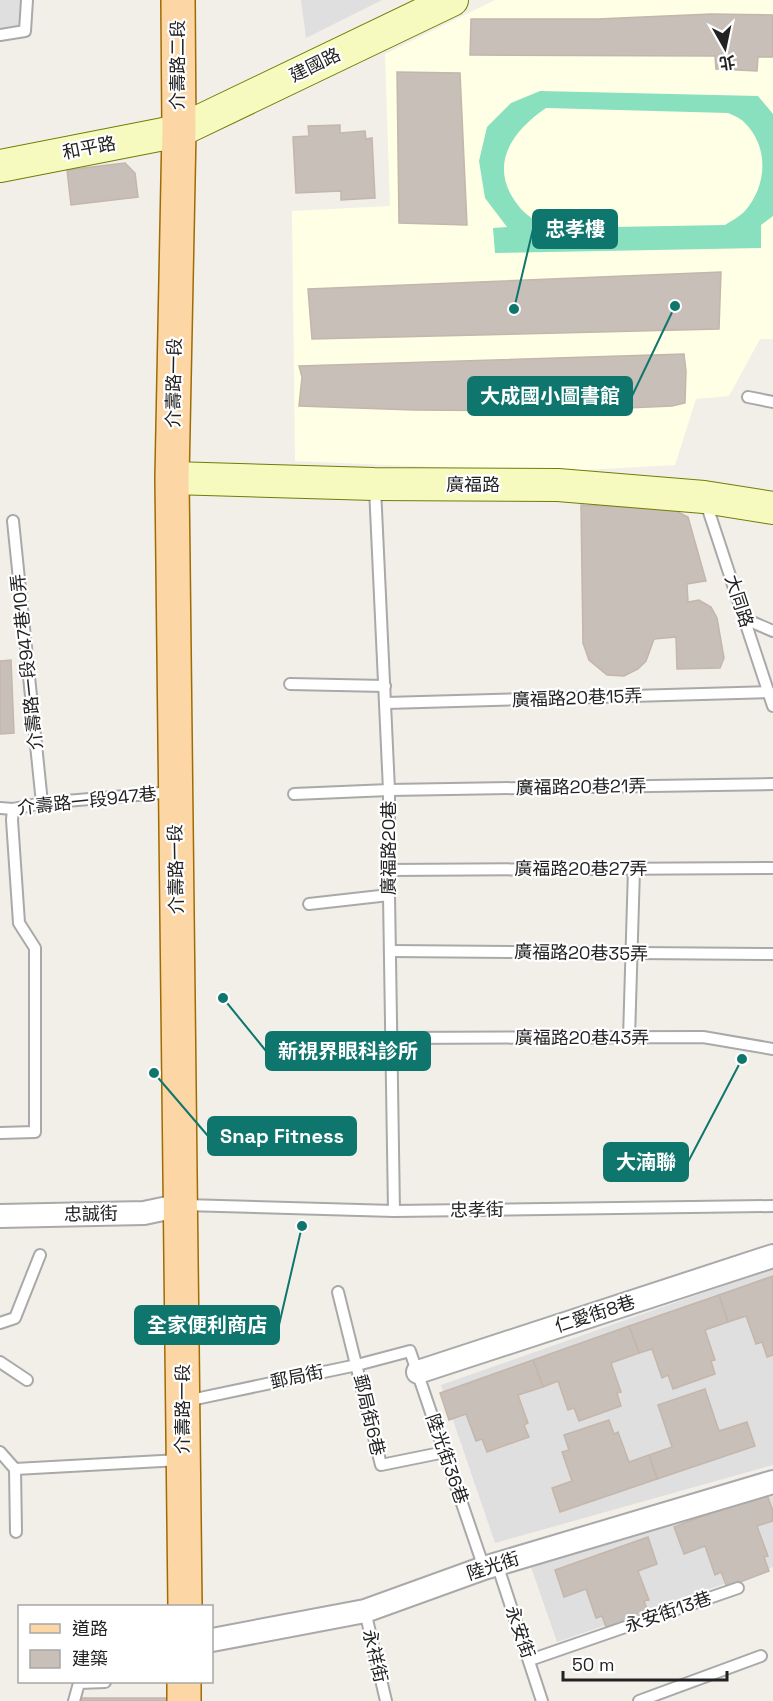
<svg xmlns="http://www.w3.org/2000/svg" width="773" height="1701" font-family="'Space Grotesk','Noto Sans TC',sans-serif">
	<rect width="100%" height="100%" fill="#f2efe9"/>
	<g fill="#e0dfdf">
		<path d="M0 0H26L30 27 0 31Z"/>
		<path d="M301 0H382L306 38Z"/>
		<path d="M773 1268V1465L495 1543 441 1385Z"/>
		<path d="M773 1492V1567L557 1642 530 1564Z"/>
	</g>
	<path fill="#ffffe5" d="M495 0H773V339H760L729 396 696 399 675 465 548 472 295 461 292 211 390 206 385 54Z"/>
	<path fill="#88e0be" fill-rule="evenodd" d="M540 91 758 96 773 114V216L761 225V248L495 253 493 228 507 227 485 198 479 161 487 127 511 103ZM546 108 728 113C733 115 740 118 744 122 770 147 767 187 744 212 739 217 731 221 725 225L557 228C550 225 542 223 535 220 524 214 516 204 510 193 492 157 517 128 546 108Z"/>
	<g fill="#c7bfb8" stroke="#c4b6ab" stroke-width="1.5">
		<path d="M711 14 773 15V57H758L757 71 716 69 715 56 470 55 471 19H597Z"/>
		<path d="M397 72 460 73 467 225 399 223Z"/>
		<path d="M340 125V133L365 131 366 139 372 138 375 198 341 200V191L296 193 293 137 309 136 308 126Z"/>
		<path d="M125 163 135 173 138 197 71 205 67 170Z"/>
		<path d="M721 272 719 329 312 339 308 289Z"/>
		<path d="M684 354 686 371 685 403 672 406 557 411 414 410 299 406 302 377 299 366Z"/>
		<path d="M581 505 672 509 688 517 706 581 687 584 688 602 699 600 711 607 717 618 724 658 720 668 677 669 676 637 654 639 646 661 638 669 624 676 607 675 589 660 583 643Z"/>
		<path d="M11 660 14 733 0 734V661Z"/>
		<path d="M773 1276V1355L767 1357 762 1342 756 1344 746 1316 728 1322 719 1295Z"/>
		<path d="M719 1295 728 1322 705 1330 715 1360 711 1361 715 1374 673 1389 668 1375 662 1378 652 1349 639 1353 629 1326Z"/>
		<path d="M629 1326 639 1353 611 1363 621 1392 617 1393 621 1406 579 1421 574 1408 568 1410 558 1381 543 1387 533 1360Z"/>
		<path d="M533 1360 543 1387 518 1395 528 1423 524 1425 529 1437 487 1452 482 1439 476 1441 466 1414 449 1420 440 1393Z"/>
		<path d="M705 1389 719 1431 747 1422 755 1446 657 1479 649 1455 672 1447 658 1405Z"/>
		<path d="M609 1420 614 1434 618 1432 629 1462 649 1455 657 1479 560 1512 552 1488 572 1481 562 1452 569 1450 564 1435Z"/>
		<path d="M766 1492 773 1511V1521L757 1526 768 1556 764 1557 769 1571 727 1587 721 1572 715 1575 705 1546 684 1554 674 1527Z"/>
		<path d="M648 1537 657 1564 638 1571 649 1600 644 1601 650 1616 607 1630 602 1616 596 1618 586 1589 564 1597 555 1570Z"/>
		<rect x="76" y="1698" width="91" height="3"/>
	</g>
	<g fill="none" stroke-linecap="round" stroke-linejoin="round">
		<defs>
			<g id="lane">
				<path d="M0 35 25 31 27 0"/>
				<path d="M748 397 773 402"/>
				<path d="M375 488 389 790V895L394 1211"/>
				<path d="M705 500 773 706"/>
				<path d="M13 521 42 803"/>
				<path d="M745 619 773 631"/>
				<path d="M290 684 385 686"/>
				<path d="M386 703 769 692"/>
				<path d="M294 794 389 790 773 784"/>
				<path d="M0 808 13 809 42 803 173 792"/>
				<path d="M388 870 773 868"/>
				<path d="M309 904 389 895"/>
				<path d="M390 951 773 954"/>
				<path d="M391 1038 703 1037 773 1049"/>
				<path d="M629 1038 634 869"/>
				<path d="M0 1133 35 1132V948L19 923 12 820 13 809"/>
				<path d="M185 1205 394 1211 773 1206"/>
				<path d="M338 1292 381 1465 445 1452"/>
				<path d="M0 1323 15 1318 40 1255"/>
				<path d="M0 1362 27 1380"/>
				<path d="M186 1401 357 1365 410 1351 484 1568"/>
				<path d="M0 1452 15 1469 180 1460"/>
				<path d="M15 1469 16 1532"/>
				<path d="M497 1564 542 1701"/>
				<path d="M365 1611 386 1701"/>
				<path d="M530 1660 738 1588"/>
				<path d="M74 1701 79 1683 105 1682"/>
				<path d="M639 1701 761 1656"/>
			</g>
			<g id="street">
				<path d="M0 1216 144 1213 182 1205"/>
				<path d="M418 1372 773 1256"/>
				<path d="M212 1640 365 1611 484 1568 773 1482"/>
			</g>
			<g id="secondary">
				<path d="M0 166 179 131 452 0"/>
				<path d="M172 478 374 484 558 485 704 497 773 508"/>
			</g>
			<g id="primary">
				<path d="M178 0 179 131 172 478 185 1606"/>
				<path d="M184 1701V1682"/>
			</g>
		</defs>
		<use href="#lane" stroke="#a9a9a9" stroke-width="14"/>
		<use href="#street" stroke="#a9a9a9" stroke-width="26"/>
		<use href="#secondary" stroke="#707d05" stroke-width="34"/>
		<use href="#primary" stroke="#a06b00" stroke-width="36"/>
		<use href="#lane" stroke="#fff" stroke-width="10"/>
		<use href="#street" stroke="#fff" stroke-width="22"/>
		<use href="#secondary" stroke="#f7fabf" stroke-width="32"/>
		<use href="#primary" stroke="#fcd6a4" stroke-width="33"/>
	</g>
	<g text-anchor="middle" stroke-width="4.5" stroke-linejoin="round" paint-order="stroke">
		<g font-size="18" fill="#222" stroke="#fff">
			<text transform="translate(178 65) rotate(-90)" y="6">介壽路二段</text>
			<text transform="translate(315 65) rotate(-26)" y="6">建國路</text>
			<text transform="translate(89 148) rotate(-11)" y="6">和平路</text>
			<text transform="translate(174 383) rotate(-89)" y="6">介壽路一段</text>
			<text x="473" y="491">廣福路</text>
			<text transform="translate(739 601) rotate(72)" y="6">大同路</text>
			<text transform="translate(27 662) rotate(-96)" y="6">介壽路一段947巷10弄</text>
			<text transform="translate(577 698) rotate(-2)" y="6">廣福路20巷15弄</text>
			<text transform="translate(581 787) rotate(-1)" y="6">廣福路20巷21弄</text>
			<text transform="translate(87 801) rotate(-6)" y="6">介壽路一段947巷</text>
			<text transform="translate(389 848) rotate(-90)" y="6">廣福路20巷</text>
			<text transform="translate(176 869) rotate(-91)" y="6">介壽路一段</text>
			<text x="581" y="875">廣福路20巷27弄</text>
			<text transform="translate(581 953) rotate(1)" y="6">廣福路20巷35弄</text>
			<text x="582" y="1044">廣福路20巷43弄</text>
			<text transform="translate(477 1210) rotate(-1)" y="6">忠孝街</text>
			<text transform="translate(91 1214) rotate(-1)" y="6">忠誠街</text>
			<text transform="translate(595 1314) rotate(-18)" y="6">仁愛街8巷</text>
			<text transform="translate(297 1377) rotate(-12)" y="6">郵局街</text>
			<text transform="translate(183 1409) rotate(-90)" y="6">介壽路一段</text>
			<text transform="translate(369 1415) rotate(77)" y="6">郵局街6巷</text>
			<text transform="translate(447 1459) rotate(71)" y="6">陸光街36巷</text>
			<text transform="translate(493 1566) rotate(-18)" y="6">陸光街</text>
			<text transform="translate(668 1612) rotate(-19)" y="6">永安街13巷</text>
			<text transform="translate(520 1632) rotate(71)" y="6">永安街</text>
			<text transform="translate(375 1656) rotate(77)" y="6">永祥街</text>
		</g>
	</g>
	<path fill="none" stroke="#0f766e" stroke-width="2" d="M514 309L533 229M675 306L632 396M223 998L266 1051M154 1073L208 1136M742 1059L688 1162M302 1226L279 1325"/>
	<g fill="#0f766e" stroke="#fff" stroke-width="2">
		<circle cx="514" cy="309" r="6"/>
		<circle cx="675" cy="306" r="6"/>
		<circle cx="223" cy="998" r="6"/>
		<circle cx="154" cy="1073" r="6"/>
		<circle cx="742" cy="1059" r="6"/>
		<circle cx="302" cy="1226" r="6"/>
	</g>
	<g fill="#0f766e" stroke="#0f766e" stroke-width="2">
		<rect x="533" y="210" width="84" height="38" rx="6"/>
		<rect x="468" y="377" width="164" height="38" rx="6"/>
		<rect x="266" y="1032" width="164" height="38" rx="6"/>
		<rect x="208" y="1117" width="148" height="38" rx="6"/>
		<rect x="604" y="1143" width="84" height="38" rx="6"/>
		<rect x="135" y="1306" width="144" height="38" rx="6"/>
	</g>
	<g font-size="20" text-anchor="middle" font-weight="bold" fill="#fff">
		<text x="575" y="236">忠孝樓</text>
		<text x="550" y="403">大成國小圖書館</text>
		<text x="348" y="1058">新視界眼科診所</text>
		<text x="282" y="1143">Snap Fitness</text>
		<text x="646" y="1169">大湳聯</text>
		<text x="207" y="1332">全家便利商店</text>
	</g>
	<rect x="18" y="1605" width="195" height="78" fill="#ffffff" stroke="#a7a7a7" stroke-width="1.5"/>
	<rect x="30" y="1624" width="30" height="9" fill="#fcd6a4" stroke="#a7a7a7" stroke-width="1.5"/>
	<text x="72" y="1635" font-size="18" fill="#222222">道路</text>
	<rect x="30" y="1650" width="30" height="18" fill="#c7bfb8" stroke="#a7a7a7" stroke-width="1.5"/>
	<text x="72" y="1665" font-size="18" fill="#222222">建築</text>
	<g transform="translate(725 48) rotate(171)" stroke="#ffffff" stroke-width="4.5" paint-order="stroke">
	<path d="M0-4.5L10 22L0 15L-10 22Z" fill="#222222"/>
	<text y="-9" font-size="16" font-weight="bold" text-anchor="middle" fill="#222222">北</text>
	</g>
	<path d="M563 1671v9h164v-9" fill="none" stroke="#222222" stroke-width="3"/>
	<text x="572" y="1671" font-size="18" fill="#222222" stroke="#ffffff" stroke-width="4.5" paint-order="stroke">50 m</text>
</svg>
